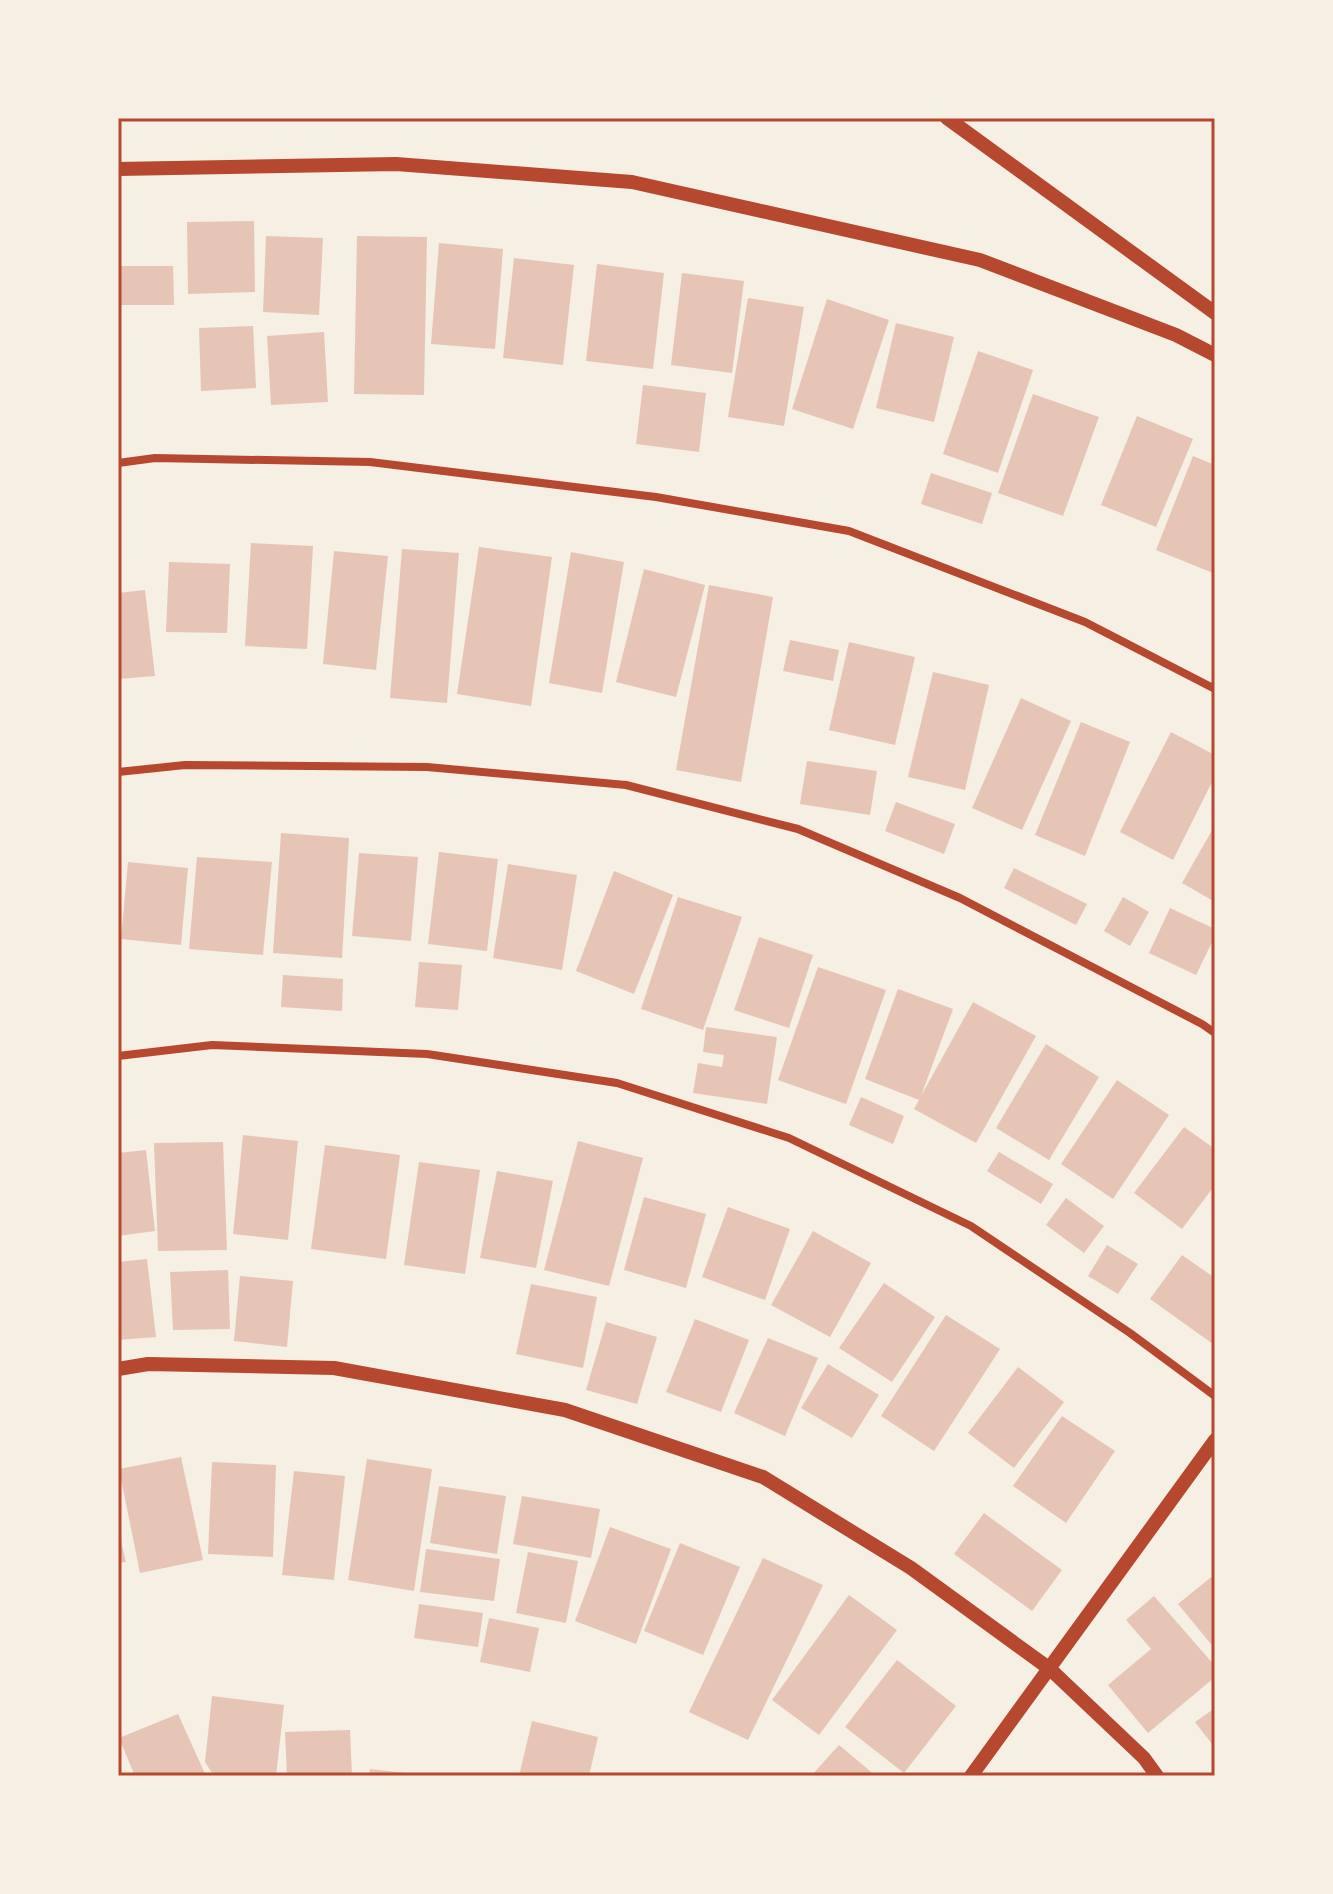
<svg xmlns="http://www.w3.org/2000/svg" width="1333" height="1894" font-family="'Noto Sans',sans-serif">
	<rect width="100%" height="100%" fill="#f6efe4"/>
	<g fill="#e6c5b7">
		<path d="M254 221 255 292 188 294 187 222Z"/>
		<path d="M266 236 323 238 319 315 263 312Z"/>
		<path d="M357 236 427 237 424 395 354 394Z"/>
		<path d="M439 243 503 249 495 349 431 344Z"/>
		<path d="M514 258 574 265 563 365 503 358Z"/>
		<path d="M597 264 664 273 653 369 586 361Z"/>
		<path d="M118 266H173L174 305H118Z"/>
		<path d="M682 273 744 281 732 373 671 365Z"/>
		<path d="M748 298 804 307 784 426 728 417Z"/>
		<path d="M827 299 889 320 853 429 792 409Z"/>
		<path d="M896 323 954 337 934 422 876 408Z"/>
		<path d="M253 326 256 388 201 391 199 328Z"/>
		<path d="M324 332 328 402 271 405 267 336Z"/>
		<path d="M978 351 1033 370 998 473 943 454Z"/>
		<path d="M643 385 706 393 699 452 636 444Z"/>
		<path d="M1033 394 1099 417 1063 516 998 493Z"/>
		<path d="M1137 416 1193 439 1156 527 1101 505Z"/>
		<path d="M1193 456 1215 465V568L1213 573 1156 550Z"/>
		<path d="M931 473 992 493 982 524 921 504Z"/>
		<path d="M251 543 313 546 307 649 245 646Z"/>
		<path d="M479 547 552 557 531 706 457 694Z"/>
		<path d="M402 549 459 553 447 703 390 698Z"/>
		<path d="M334 551 388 556 376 670 323 664Z"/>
		<path d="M571 552 624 562 602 693 549 683Z"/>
		<path d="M169 562 230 564 227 633 166 632Z"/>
		<path d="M644 569 705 585 676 697 616 682Z"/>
		<path d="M709 585 773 597 741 782 676 770Z"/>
		<path d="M145 590 155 676 118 679V593Z"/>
		<path d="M790 640 839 650 833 681 783 671Z"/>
		<path d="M849 642 915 657 895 745 829 730Z"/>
		<path d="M933 672 989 685 965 790 908 777Z"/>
		<path d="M1021 698 1071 721 1022 830 972 808Z"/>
		<path d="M1081 722 1130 742 1085 856 1035 835Z"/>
		<path d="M1171 732 1215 755V776L1173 860 1120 832Z"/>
		<path d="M807 761 877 771 870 815 800 804Z"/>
		<path d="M896 802 955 824 944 854 885 831Z"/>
		<path d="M1215 825V902L1182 883Z"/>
		<path d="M281 833 349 838 342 958 273 953Z"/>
		<path d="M439 852 498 859 487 951 428 944Z"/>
		<path d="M359 853 418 857 411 941 352 936Z"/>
		<path d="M197 857 272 862 263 955 189 949Z"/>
		<path d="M128 862 188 868 181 945 121 939Z"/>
		<path d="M508 864 577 875 562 970 493 958Z"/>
		<path d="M1014 868 1087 904 1076 925 1004 888Z"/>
		<path d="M614 871 673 895 634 994 576 971Z"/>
		<path d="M678 897 742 917 703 1030 641 1009Z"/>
		<path d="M1123 897 1149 912 1130 946 1104 931Z"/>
		<path d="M1170 908 1215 929V936L1196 975 1149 953Z"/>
		<path d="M759 937 813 955 789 1028 734 1010Z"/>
		<path d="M419 962 462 965 458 1010 415 1007Z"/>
		<path d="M818 967 886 990 846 1104 778 1080Z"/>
		<path d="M283 975 343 979 342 1011 281 1007Z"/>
		<path d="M898 989 953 1009 921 1096 973 1002 1036 1036 976 1143 914 1109 919 1100 865 1079Z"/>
		<path d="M706 1027 777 1037 767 1104 693 1093 698 1063 722 1067 724 1055 703 1052Z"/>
		<path d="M1046 1044 1099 1077 1049 1160 996 1128Z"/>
		<path d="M1117 1080 1169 1115 1113 1199 1061 1164Z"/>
		<path d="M861 1097 904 1116 893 1144 849 1125Z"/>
		<path d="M1184 1127 1215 1149V1185L1182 1229 1134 1193Z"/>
		<path d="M243 1135 298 1141 288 1240 233 1234Z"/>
		<path d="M578 1141 643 1158 609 1286 544 1270Z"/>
		<path d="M223 1142 227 1250 158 1251 154 1143Z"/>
		<path d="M325 1145 400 1155 386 1259 311 1249Z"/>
		<path d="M146 1150 155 1231 118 1236V1153Z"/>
		<path d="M999 1152 1053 1184 1041 1204 987 1171Z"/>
		<path d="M419 1162 480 1170 465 1274 404 1265Z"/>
		<path d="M497 1171 553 1181 536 1268 480 1258Z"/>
		<path d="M644 1197 706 1214 686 1288 624 1270Z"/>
		<path d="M1066 1198 1104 1226 1084 1253 1046 1225Z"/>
		<path d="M728 1207 790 1229 765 1300 702 1277Z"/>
		<path d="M813 1231 871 1263 830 1337 771 1305Z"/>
		<path d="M1107 1245 1138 1264 1118 1294 1088 1276Z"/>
		<path d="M1182 1255 1215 1278V1341L1213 1344 1150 1299Z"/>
		<path d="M147 1259 156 1337 118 1340V1262Z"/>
		<path d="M228 1270 230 1329 173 1330 170 1272Z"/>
		<path d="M240 1276 293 1281 287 1347 234 1341Z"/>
		<path d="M884 1283 935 1317 892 1382 839 1348Z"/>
		<path d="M531 1284 597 1297 583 1368 516 1354Z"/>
		<path d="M946 1315 1000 1349 934 1451 881 1416Z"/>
		<path d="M695 1319 749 1340 721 1412 666 1392Z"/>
		<path d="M606 1322 657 1337 637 1404 586 1390Z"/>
		<path d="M768 1338 818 1358 785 1436 734 1413Z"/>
		<path d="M828 1364 879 1395 852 1438 801 1408Z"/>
		<path d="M1018 1367 1064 1402 1014 1468 968 1433Z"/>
		<path d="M1062 1416 1115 1451 1066 1523 1013 1486Z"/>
		<path d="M181 1457 203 1560 140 1573 119 1469Z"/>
		<path d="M367 1459 432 1469 414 1591 348 1580Z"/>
		<path d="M212 1462 276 1465 273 1557 208 1554Z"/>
		<path d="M294 1471 345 1476 334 1580 282 1575Z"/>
		<path d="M439 1486 506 1496 497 1554 430 1543Z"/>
		<path d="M522 1496 600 1509 591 1558 513 1544Z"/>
		<path d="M984 1513 1062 1570 1032 1611 954 1554Z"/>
		<path d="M610 1527 671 1549 636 1644 575 1621Z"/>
		<path d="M119 1532 126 1562 118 1563V1533Z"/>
		<path d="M680 1543 740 1567 703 1655 644 1631Z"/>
		<path d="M426 1549 500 1559 494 1601 420 1592Z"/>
		<path d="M528 1552 578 1561 566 1623 516 1613Z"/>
		<path d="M763 1558 823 1585 748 1740 689 1712Z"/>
		<path d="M1215 1574V1649L1178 1604Z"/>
		<path d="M849 1595 897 1630 819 1735 772 1700Z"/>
		<path d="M1154 1596 1215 1666V1677L1148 1733 1108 1685 1151 1649 1126 1620Z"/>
		<path d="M419 1604 483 1613 478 1647 414 1638Z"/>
		<path d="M489 1618 539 1628 530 1672 480 1662Z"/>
		<path d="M897 1660 956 1706 904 1773 845 1727Z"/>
		<path d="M212 1696 284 1705 276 1776H214L205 1762Z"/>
		<path d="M1215 1708V1748L1195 1722Z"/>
		<path d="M178 1714 206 1776H135L119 1738Z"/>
		<path d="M532 1721 598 1737 589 1776H519Z"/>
		<path d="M350 1730 352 1776H287L285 1732Z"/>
		<path d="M839 1745 876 1776H811Z"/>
		<path d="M370 1769 415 1774V1776H369Z"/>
	</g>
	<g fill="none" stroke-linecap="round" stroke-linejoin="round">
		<g stroke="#b5482f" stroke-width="8">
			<path d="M118 463 155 458 370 462 656 497 849 531 1085 622 1215 689"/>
			<path d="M118 772 185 765 427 767 626 785 798 829 960 898 1202 1024 1215 1033"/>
			<path d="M118 1056 212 1045 427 1054 617 1083 789 1138 971 1226 1130 1333 1215 1396"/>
		</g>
		<g stroke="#b5482f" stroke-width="14">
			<path d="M947 118 1215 313"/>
			<path d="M118 169 396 164 632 182 980 260 1176 335 1215 355"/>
			<path d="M118 1369 148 1364 334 1368 565 1410 763 1477 911 1568 1050 1669 1144 1758 1157 1776"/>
			<path d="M971 1776 1215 1440"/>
		</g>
	</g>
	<rect width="1333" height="1894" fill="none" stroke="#f6efe4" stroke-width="240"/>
	<rect x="120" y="120" width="1093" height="1654" fill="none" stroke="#b5482f" stroke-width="3"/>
</svg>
